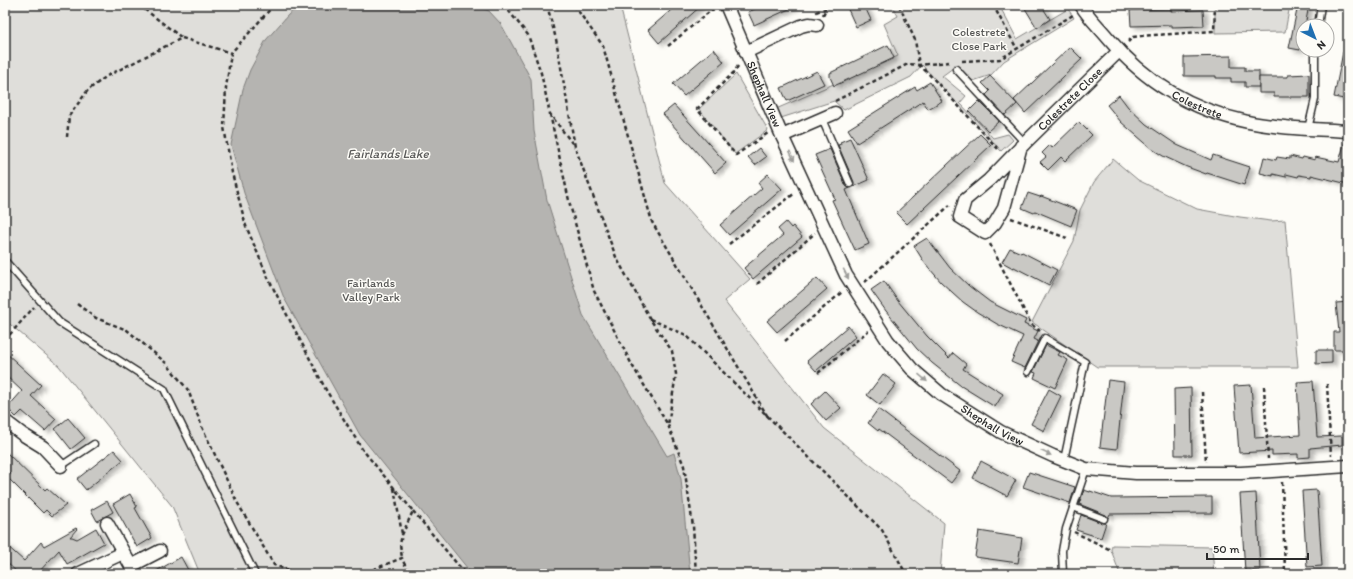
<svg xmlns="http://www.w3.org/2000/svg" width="1353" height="579" font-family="Itim,sans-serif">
	<defs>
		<filter id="shadow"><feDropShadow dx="4.5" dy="2.5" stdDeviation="2" flood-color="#0004"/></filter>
	</defs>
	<rect width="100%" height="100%" fill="#fdfcf7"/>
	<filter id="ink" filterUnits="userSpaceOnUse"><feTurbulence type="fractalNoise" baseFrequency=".025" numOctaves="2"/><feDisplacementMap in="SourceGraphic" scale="8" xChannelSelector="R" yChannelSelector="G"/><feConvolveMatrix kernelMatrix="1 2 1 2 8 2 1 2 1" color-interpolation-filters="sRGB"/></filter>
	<g filter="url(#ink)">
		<g fill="#dfdeda" stroke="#858482">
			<path d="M5 5H617L621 10 665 183 750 279 724 301 824 428 944 523 940 574H200L172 506 59 366 5 320Z"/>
			<path d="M892 5H999L1017 39 1068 9 1074 18 1004 61 991 75 973 81 957 65 942 76 966 96 960 103 993 138 1008 134 1013 140 1001 151 922 65 911 77 844 110 834 101 781 118 776 109 898 56 884 24 898 16Z"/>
			<path d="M1215 5H1290L1285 32 1215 33Z"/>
			<path d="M736 74 768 130 735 154 699 109Z"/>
			<path d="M1113 159 1138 180 1197 209 1240 217 1271 221 1285 220 1298 367H1097L1032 322 1074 241 1080 210 1094 182Z"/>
			<path d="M1112 545 1212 547 1214 574H1120L1111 550Z"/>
			<path d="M1321 570 1322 574H1217Z"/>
		</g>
		<path fill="#b5b4b1" stroke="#7e7d7b" d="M300 5H474L489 11 501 24 531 79 534 131 547 200 583 315 667 456 674 453 681 479 690 574H472L360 435 284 298 244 193 231 145 243 89 250 70 266 40 288 15Z"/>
		<g fill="#c9c8c4" stroke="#2b2b2b" filter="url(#shadow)">
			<path d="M677 5H702L659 43 648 30Z"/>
			<path d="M764 5H798L754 25 748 12Z"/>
			<path d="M846 5H864L871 20 856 27Z"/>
			<path d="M1023 5H1041L1050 19 1037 28Z"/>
			<path d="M1298 5H1309L1305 26H1303V35L1300 50 1289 48Z"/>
			<path d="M1171 9V11L1203 10 1204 26 1172 27V25L1131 26 1130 10Z"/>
			<path d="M888 45 894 58 834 86 830 77V73Z"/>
			<path d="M1070 47 1082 59 1025 113 1014 100Z"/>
			<path d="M714 49 724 62 684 96 673 84Z"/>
			<path d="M1343 52H1348V100L1334 97Z"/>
			<path d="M1231 56V67H1245V71H1259V87H1245V82H1231V78H1216V76H1184V57Z"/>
			<path d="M817 71 824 84 787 101 781 88Z"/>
			<path d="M1309 74V97H1274V93H1259V77H1288V75Z"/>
			<path d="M990 76 1017 104 1005 115 986 95 990 91 982 83Z"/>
			<path d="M930 82 942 101 928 109 923 101 857 143 848 129 915 87 917 90Z"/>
			<path d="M1119 95 1128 107 1146 124 1177 145 1211 160 1213 155 1250 167 1244 185 1207 173 1206 174 1187 167 1163 156 1152 149 1121 122 1107 105Z"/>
			<path d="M979 101 999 121 988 131 969 111Z"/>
			<path d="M674 105 726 163 715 173 663 114Z"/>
			<path d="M1079 122 1092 135 1065 161 1061 157 1048 170 1040 162 1046 157 1042 153 1050 145 1052 148Z"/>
			<path d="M980 134 991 145 907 224 896 213Z"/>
			<path d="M850 138 869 180 853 187 854 182 838 145 841 144 840 142Z"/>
			<path d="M1345 141H1348V184L1311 175V177L1299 175 1298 177 1286 174V177L1273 174V176L1260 173 1264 157 1276 160 1277 157 1290 159V156L1302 159 1303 157 1315 160V157L1339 162Z"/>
			<path d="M759 148 766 157 755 165 748 157Z"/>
			<path d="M830 149 846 186 850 188 846 190 869 244 855 250 832 200 835 199 815 155Z"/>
			<path d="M768 174 782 189 729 235 720 225 762 188 758 183Z"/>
			<path d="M1028 193 1040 197 1041 196 1077 210 1071 226 1035 211 1034 213 1022 208Z"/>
			<path d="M786 222 791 228 793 226 802 237 753 279 744 268 783 235 778 229Z"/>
			<path d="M927 238 950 268 969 286 990 302 1026 320 1024 324 1038 331 1034 339 1038 341 1025 368 1011 362 1023 336 997 324 977 312 963 302 941 282 924 262 914 246Z"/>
			<path d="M1010 248 1021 253 1022 252 1057 270 1049 285 1014 267 1013 268 1002 262Z"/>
			<path d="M817 278 827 289 777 332 767 321Z"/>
			<path d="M884 281 898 301 927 336 949 358 953 353 966 364 963 369 1003 394 995 407 961 386 932 363 917 349 886 311 871 290Z"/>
			<path d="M1348 302V350H1334V332H1339L1336 303Z"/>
			<path d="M848 326 856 336 816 371 807 361Z"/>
			<path d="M1046 345 1060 352 1058 355 1068 360 1055 388 1034 378 1036 373 1033 372Z"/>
			<path d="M1316 350H1332V363L1316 364Z"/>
			<path d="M5 352 41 385 31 396 56 419 45 431 22 411 16 417 7 408 22 391 5 375Z"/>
			<path d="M883 374 896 384 880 405 867 395Z"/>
			<path d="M1108 380 1124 382 1117 449 1100 447Z"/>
			<path d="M1313 381 1317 437 1342 436V445L1310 448V457L1298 458V454L1272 455V451L1239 453 1234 386 1251 385 1255 438 1300 435 1297 382Z"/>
			<path d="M1191 388 1192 455H1175L1174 389Z"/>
			<path d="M1049 389 1061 396 1044 431 1031 424Z"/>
			<path d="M825 391 841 408 826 421 811 404Z"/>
			<path d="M878 409 960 471 951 483 879 429 878 431 868 423Z"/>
			<path d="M68 418 85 438 71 449 55 429Z"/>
			<path d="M114 450 123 460 86 490 77 479Z"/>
			<path d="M5 451 45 490 47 488 66 505 52 516 46 510 43 513 7 477 11 474 5 468Z"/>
			<path d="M981 461 1016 480 1007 496 973 478Z"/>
			<path d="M1029 472 1075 487 1070 503 1023 487Z"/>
			<path d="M1084 490 1090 492V491L1111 498 1212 497V513L1110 514 1108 518 1106 515 1079 504Z"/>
			<path d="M1317 490 1322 566 1307 567 1302 491Z"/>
			<path d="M1256 493 1260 570 1245 571 1240 494Z"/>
			<path d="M130 494 137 507 135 508 152 538 137 547 113 504Z"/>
			<path d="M107 501 113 512 97 521 91 510Z"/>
			<path d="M1081 515 1102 523H1106L1101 538 1076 530Z"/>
			<path d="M76 528 77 529 70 537H72L77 539 96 528 104 543 67 564 59 550 37 574H19L5 561V544L24 561 41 542 44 546Z"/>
			<path d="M979 531 1022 538 1018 563 975 557Z"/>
			<path d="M181 557 188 570 181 574H151Z"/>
		</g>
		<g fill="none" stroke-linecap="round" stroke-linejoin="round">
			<defs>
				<g id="lane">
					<path d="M1318 26 1321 5"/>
					<path d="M956 69 1025 143"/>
					<path d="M822 119 850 184"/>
					<path d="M1308 129 1315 99V50"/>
					<path d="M5 261 59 322 164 389 255 574"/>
					<path d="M1028 372 1045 338 1085 362 1064 460"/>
					<path d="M61 466 94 444"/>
					<path d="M1073 507 1104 519"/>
					<path d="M1063 574 1062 551 1066 529 1086 469"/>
				</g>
				<g id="street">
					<path id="s1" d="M726 5 782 136 846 275 888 341 912 369 941 394 1001 432 1053 456 1086 469 1136 473H1241L1348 466"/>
					<path id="s2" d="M1081 5C1088 17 1099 27 1108 38 1145 82 1192 110 1248 122 1281 129 1315 129 1348 131"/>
					<path d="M746 52 801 26 809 24 817 25"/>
					<path d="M782 136 835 113"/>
					<path id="s3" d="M1021 146 1004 208 995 223 985 233 960 217 965 200 989 180 1025 143 1119 51"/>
					<path d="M5 421 22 434 43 447 61 466"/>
					<path d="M107 523 131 566 160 551"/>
					<path d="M78 574 123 553"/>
				</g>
			</defs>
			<use href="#lane" stroke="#2b2b2b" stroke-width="9"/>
			<use href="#street" stroke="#2b2b2b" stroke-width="15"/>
			<g stroke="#2b2b2b" stroke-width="2.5" stroke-dasharray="4 3" stroke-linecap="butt">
				<path d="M139 5 182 38"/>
				<path d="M274 5 231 53 226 88 224 127 232 173 246 226 269 280 326 390 362 449 413 511 402 535 400 544 402 558"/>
				<path d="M504 5 528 35 541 73 550 114 575 147"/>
				<path d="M547 5 556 39 575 147 616 257 650 319 672 351 676 374 668 425"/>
				<path d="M574 5 603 46 652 222 768 417"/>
				<path d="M899 5 915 40 919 65 928 73 1000 151"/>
				<path d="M993 5 1017 49"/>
				<path d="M816 12 836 5"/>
				<path d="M823 15 826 9"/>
				<path d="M1128 42 1133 37 1141 36 1214 31 1215 5"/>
				<path d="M668 46 715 7"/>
				<path d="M962 61 1000 59 1073 15"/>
				<path d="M738 66 735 71 697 109 736 155 768 133"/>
				<path d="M835 101 908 64 919 65 949 62"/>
				<path d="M550 114 570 205 594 291 632 365 668 425 684 466 693 526 696 574"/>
				<path d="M67 137 69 116 88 90 107 76 182 38 231 53"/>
				<path d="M1011 218 1067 238"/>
				<path d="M729 244 795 193"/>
				<path d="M990 244 1031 324 1040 331"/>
				<path d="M865 282 950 205"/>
				<path d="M757 284 815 233"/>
				<path d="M77 304 96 318 127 330 166 363 188 390 202 427 237 502 274 565 299 574"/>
				<path d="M650 319 686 335 882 530 906 574"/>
				<path d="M5 340 34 307"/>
				<path d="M785 341 842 292"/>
				<path d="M818 373 868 331"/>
				<path d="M1327 384 1331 456"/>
				<path d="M1264 386 1268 459"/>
				<path d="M1202 392 1206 462"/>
				<path d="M1282 482 1285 572"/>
				<path d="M394 488 402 534"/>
				<path d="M413 511 458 565 467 574"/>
				<path d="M1074 532 1111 550"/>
				<path d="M353 574 364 573 402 558 404 563 410 574"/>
			</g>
			<use href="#lane" stroke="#fdfcf7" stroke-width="6"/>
			<use href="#street" stroke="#fdfcf7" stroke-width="12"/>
		</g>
		<defs><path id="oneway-solid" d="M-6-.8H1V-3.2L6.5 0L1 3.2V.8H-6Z"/></defs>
		<g fill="#9e9e9b">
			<use href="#oneway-solid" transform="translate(792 156) rotate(65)"/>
			<use href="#oneway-solid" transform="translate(846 274) rotate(63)"/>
			<use href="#oneway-solid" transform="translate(923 378) rotate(41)"/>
			<use href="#oneway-solid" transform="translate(1046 453) rotate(25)"/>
		</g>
	</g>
	<g text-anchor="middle" stroke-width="3" stroke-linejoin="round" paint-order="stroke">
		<g font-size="12" fill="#585857" stroke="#fdfcf7">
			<text x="979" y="36">Colestrete<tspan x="979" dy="14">Close Park</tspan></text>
			<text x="371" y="287">Fairlands<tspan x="371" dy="14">Valley Park</tspan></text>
		</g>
		<g font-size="12" fill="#2b2b2b" stroke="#fdfcf7">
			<text dy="4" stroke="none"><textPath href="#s1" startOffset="97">Shephall View</textPath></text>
			<text dy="4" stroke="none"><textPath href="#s3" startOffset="289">Colestrete Close</textPath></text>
			<text dy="4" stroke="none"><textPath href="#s2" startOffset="155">Colestrete</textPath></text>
			<text dy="4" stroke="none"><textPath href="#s1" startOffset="509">Shephall View</textPath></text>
		</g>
		<g font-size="13" font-style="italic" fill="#5b5b5a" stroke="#fdfcf7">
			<text x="388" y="158">Fairlands Lake</text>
		</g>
	</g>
	<rect width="1353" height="579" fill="none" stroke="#fdfcf7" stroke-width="20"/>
	<rect x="10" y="10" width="1333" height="559" fill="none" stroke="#2b2b2b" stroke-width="1.5" filter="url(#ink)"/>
	<g transform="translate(1315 38) rotate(138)"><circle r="19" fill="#fdfcf7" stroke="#a9a8a5"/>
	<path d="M0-3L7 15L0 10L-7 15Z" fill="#1f6fb2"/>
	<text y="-6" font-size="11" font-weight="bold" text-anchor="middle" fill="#2b2b2b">N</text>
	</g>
	<path d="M1207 553v6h101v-6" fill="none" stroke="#2b2b2b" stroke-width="2"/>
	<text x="1213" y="553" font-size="12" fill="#2b2b2b" stroke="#fdfcf7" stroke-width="3" paint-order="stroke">50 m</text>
</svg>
